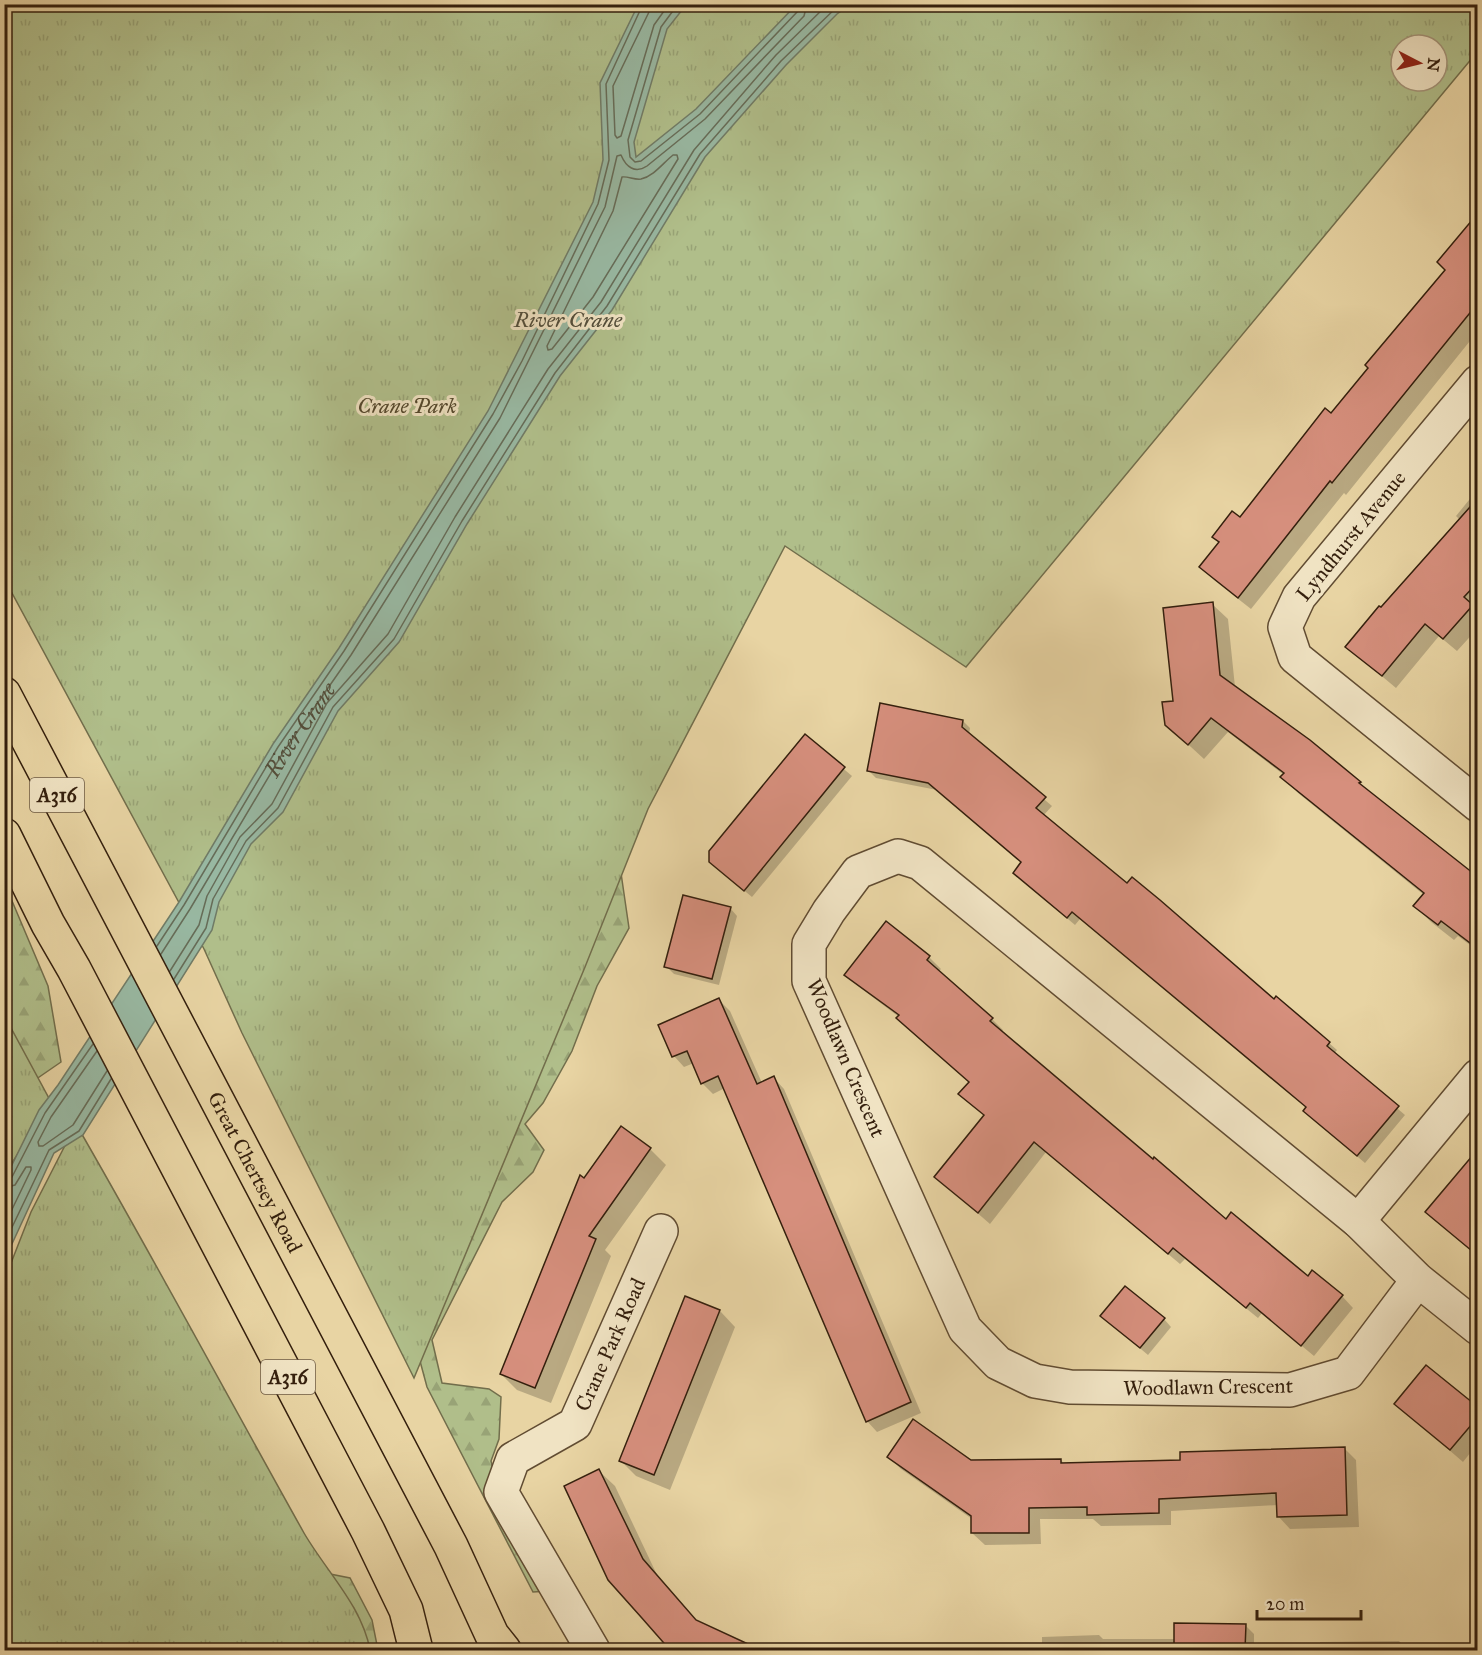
<svg xmlns="http://www.w3.org/2000/svg" width="1482" height="1655" font-family="'IM FELL Great Primer',serif">
	<defs>
		<pattern id="forest-firs" width="22" height="20" patternUnits="userSpaceOnUse" patternTransform="scale(1.5)"><rect width="22" height="20" fill="#b0be8a"/><path d="M5 1l3.5 6h-7zM16 11l3.5 6h-7z" fill="#98a376"/></pattern>
		<pattern id="park-tufts" width="24" height="20" patternUnits="userSpaceOnUse" patternTransform="scale(1.5)"><rect width="24" height="20" fill="#b0be8a"/><path d="M3 7l-1-3M5 7V3M7 7l1-3M15 17l-1-3M17 17v-4M19 17l1-3" fill="none" stroke="#98a376"/></pattern>
	</defs>
	<rect width="100%" height="100%" fill="#e8d4a3"/>
	<filter id="stains"><feTurbulence type="fractalNoise" baseFrequency=".00333" numOctaves="4"/><feColorMatrix values="0 0 0 0 .2 0 0 0 0 .09 0 0 0 0 .02 0 0 0 .5 -.17"/></filter>
	<radialGradient id="worn" r=".72"><stop offset=".6" stop-color="#630" stop-opacity="0"/><stop offset="1" stop-color="#630" stop-opacity=".3"/></radialGradient>
	<g fill="url(#forest-firs)" stroke="#726e4c" stroke-width="1.5">
		<path d="M621 873 629 928 597 986 572 1051 543 1103 525 1124 544 1150 533 1172 502 1202 432 1340 442 1383 489 1389 501 1397 499 1439 491 1461 497 1486 548 1591 533 1592 427 1387 413 1335Z"/>
		<path d="M4 882 48 986 61 1062 29 1084 5 1080Z"/>
		<path d="M315 1571 350 1578 372 1620 378 1650H348Z"/>
	</g>
	<g fill="url(#park-tufts)" stroke="#726e4c" stroke-width="1.5" fill-rule="evenodd">
		<path d="M1477 4 1478 51 966 667 785 546 648 809 585 967 414 1378 242 1033 204 949 5 580 4 5ZM1401 45H1437V81H1401Z"/>
		<path d="M4 1015 51 1102 5 1174H4Z"/>
		<path d="M76 1124C154 1259 228 1397 304 1533 326 1571 362 1606 370 1650H5L4 1281 31 1212Z"/>
	</g>
	<path fill="#98b8a2" stroke="#707b66" stroke-width="1.5" d="M638 5H686L667 29 634 142 636 157 696 109 796 5H850L837 14 786 65 705 157 612 310 560 376 467 524 399 642 338 711 283 812 251 844 219 902 212 930 83 1135 54 1153 5 1259V1179L39 1110 58 1085 179 902 273 744 339 648 488 411 593 202 603 160 600 83Z"/>
	<g fill="#0003">
		<path d="M1478 215V331L1346 495 1344 493 1251 609 1214 580 1201 567 1331 415 1447 270Z"/>
		<path d="M1478 489V628L1457 651 1439 636 1396 688 1347 647 1460 520 1456 516Z"/>
		<path d="M1212 604 1228 619 1235 687 1309 742 1478 881V951L1458 936 1454 940 1431 922 1415 906 1424 895 1298 793 1282 777 1284 775 1228 732 1204 759 1166 724Z"/>
		<path d="M963 721 970 728 969 735 1052 806 1043 816 1329 1043 1337 1050 1334 1054 1405 1115 1365 1163 1312 1118 1308 1107 1080 919 1075 925 1022 880 1023 863 937 790 876 778 869 771Z"/>
		<path d="M805 736 852 776 752 897 718 869Z"/>
		<path d="M730 908 737 916 719 985 674 974 666 966Z"/>
		<path d="M886 923 929 957 941 969 938 972 992 1019 1003 1030 1001 1033 1226 1221 1308 1278 1342 1296 1353 1308 1314 1356 1262 1313 1258 1318 1185 1259 1180 1264 1046 1152 990 1224 936 1177 985 1116 960 1094 970 1083 909 1030 898 1018 899 1017 858 986 846 975Z"/>
		<path d="M719 1000 730 1011 762 1083 774 1078 784 1089 921 1413 877 1432 867 1421 725 1088 713 1094 702 1083 694 1063 684 1067 674 1056 660 1026Z"/>
		<path d="M650 1149 666 1165 605 1250 611 1256 551 1403 517 1390 501 1374 585 1180Z"/>
		<path d="M686 1298 720 1311 735 1327 670 1490 636 1476 621 1461Z"/>
		<path d="M1164 1319 1171 1327 1148 1355 1110 1323Z"/>
		<path d="M1396 1404 1478 1409V1457L1471 1452 1463 1462Z"/>
		<path d="M1344 1448 1356 1460 1359 1527 1290 1529 1278 1516V1505L1171 1511V1525L1101 1526 1093 1519H1040L1041 1544 985 1545 972 1533V1519L901 1469 889 1457 971 1461 1061 1460 1065 1465 1182 1462Z"/>
		<path d="M599 1471 615 1486 658 1577 699 1623 757 1650H672L610 1580Z"/>
		<path d="M1245 1625 1254 1634V1648L1320 1647V1642L1399 1641 1405 1647H1478V1650H1042V1637L1099 1635 1103 1639H1175Z"/>
	</g>
	<g fill="none" stroke-linecap="round" stroke-linejoin="round">
		<g stroke="#666c58" stroke-width="1.5">
			<path d="M650 4 649 12 613 86 615 135 617 138 621 136 654 25 669 4"/>
			<path d="M678 4 661 27 628 140 630 157 635 162 641 161 700 114 798 11 800 4"/>
			<path d="M673 155H677L678 159 593 297 552 349 548 350 547 346 613 211 622 177C628 176 634 180 641 179 654 176 663 163 673 155Z"/>
			<path d="M157 946 184 905 278 747 344 651 493 414 522 361 598 204 609 160 606 84 643 4"/>
			<path id="s1" d="M161 954 190 909 284 751 351 655 500 418 605 207 617 156 621 155C626 167 635 174 647 166L705 119 804 16 807 4"/>
			<path d="M170 971 199 925 207 896 240 837 272 804 327 703 388 634 455 517 548 369 601 302 694 150 776 55 828 4"/>
			<path d="M174 979 206 928 213 899 246 841 278 808 333 707 394 639 462 521 555 373 607 306 700 154 781 61 840 4"/>
			<path d="M97 1051 51 1117 38 1142 39 1146H43L73 1125 107 1071"/>
			<path d="M4 1180 12 1177 45 1113 93 1044"/>
			<path d="M4 1188 15 1185 26 1167H31V1170L4 1226"/>
			<path d="M4 1244 49 1150 79 1131 111 1079"/>
		</g>
	</g>
	<g fill="#d68f7d" stroke="#341f0d" stroke-width="1.5">
		<path d="M1478 213V303L1332 483 1330 481 1238 598 1199 567 1219 542 1212 537 1232 511 1240 517 1325 408 1331 413 1368 368 1365 365 1445 270 1437 262Z"/>
		<path d="M1478 498V582L1464 597 1473 605 1443 639 1425 624 1382 676 1345 647 1379 606 1381 607Z"/>
		<path d="M1213 602 1220 675 1310 740 1361 782 1359 783 1478 877V949L1441 921 1438 925 1413 906 1424 893 1280 777 1284 773 1211 718 1188 745 1165 725 1162 702 1173 701 1163 608Z"/>
		<path d="M880 703 963 720 962 727 1046 797 1036 808 1127 883 1132 877 1160 900 1274 999 1276 996 1330 1042 1327 1046 1399 1106 1357 1156 1303 1111 1306 1107 1072 912 1067 918 1013 873 1021 862 928 783 867 771Z"/>
		<path d="M805 734 845 767 744 891 709 862V851Z"/>
		<path d="M683 895 731 907 712 979 664 967Z"/>
		<path d="M886 921 930 956 927 960 993 1018 990 1021 1153 1159 1154 1157 1226 1219 1231 1212 1308 1276 1312 1270 1343 1295 1301 1346 1250 1303 1246 1308 1173 1248 1168 1254 1034 1142 978 1213 934 1177 984 1115 958 1094 969 1082 896 1018 899 1015 844 975Z"/>
		<path d="M719 998 757 1084 774 1076 911 1402 866 1422 718 1076 701 1084 687 1051 672 1057 658 1025Z"/>
		<path d="M621 1126 651 1148 589 1236 596 1239 535 1388 500 1374 580 1175 584 1178Z"/>
		<path d="M1478 1149V1256L1425 1212Z"/>
		<path d="M1125 1286 1165 1318 1140 1348 1100 1316Z"/>
		<path d="M685 1296 720 1310 654 1475 619 1461Z"/>
		<path d="M1426 1365 1478 1407V1417L1450 1450 1394 1404Z"/>
		<path d="M913 1419 971 1460 1061 1459V1463L1180 1460V1452L1345 1447 1347 1515 1277 1517 1276 1493 1159 1499V1513L1087 1515V1507L1029 1508V1533H971V1516L887 1457Z"/>
		<path d="M599 1469 643 1559 696 1620 761 1650H670L641 1617 608 1580 564 1486Z"/>
		<path d="M1174 1623 1246 1624 1245 1650H1174Z"/>
	</g>
	<g fill="none" stroke-linecap="round" stroke-linejoin="round">
		<defs>
			<g id="minor">
				<path d="M1478 382 1299 597 1285 627 1295 657 1478 805"/>
				<path d="M1358 1221 1478 1076"/>
				<path d="M1418 1280 1348 1373 1290 1390 1070 1387 1035 1381 998 1363 965 1329 809 981V944L829 911 858 872 898 856 920 863 1358 1221 1418 1280 1478 1328"/>
				<path id="s2" d="M593 1650 501 1492 513 1459 575 1424 661 1231"/>
			</g>
			<g id="highway">
				<path id="s3" d="M4 694 451 1546 492 1635 504 1650"/>
				<path d="M4 835 48 924 74 969 368 1531 406 1610 416 1650"/>
			</g>
		</defs>
		<use href="#minor" stroke="#614c32" stroke-width="36"/>
		<use href="#highway" stroke="#341f0d" stroke-width="36"/>
		<use href="#minor" stroke="#f0e3c3" stroke-width="33"/>
		<use href="#highway" stroke="#e8d4a3" stroke-width="33"/>
	</g>
	<g text-anchor="middle" stroke-width="6" stroke-linejoin="round" paint-order="stroke">
		<g fill="#f0e3c3" stroke="#6c5a44" stroke-width="1.5">
			<rect x="30" y="778" width="54" height="34" rx="4.5"/>
			<rect x="261" y="1360" width="54" height="34" rx="4.5"/>
		</g>
		<g font-size="20" font-weight="bold" fill="#341f0d">
			<text x="57" y="802">A316</text>
			<text x="288" y="1384">A316</text>
		</g>
		<g font-size="21" font-style="italic" fill="#53472c" stroke="#f0e3c3">
			<text x="407" y="413">Crane Park</text>
		</g>
		<g font-size="21" fill="#341f0d" stroke="#f0e3c3">
			<text transform="translate(1351 536) rotate(-51)" y="7">Lyndhurst Avenue</text>
			<text transform="translate(846 1058) rotate(67)" y="7">Woodlawn Crescent</text>
			<text dy="7" stroke="none"><textPath href="#s3" startOffset="540">Great Chertsey Road</textPath></text>
			<text dy="7" stroke="none"><textPath href="#s2" startOffset="376">Crane Park Road</textPath></text>
			<text transform="translate(1208 1387) rotate(-1)" y="7">Woodlawn Crescent</text>
		</g>
		<g font-size="22" font-style="italic" fill="#524d3a" stroke="#f0e3c3">
			<text x="568" y="327">River Crane</text>
			<text dy="8" stroke="none"><textPath href="#s1" startOffset="264">River Crane</textPath></text>
		</g>
	</g>
	<rect width="1482" height="1655" fill="none" stroke="#e8d4a3" stroke-width="24"/>
	<rect x="6" y="6" width="1470" height="1643" fill="none" stroke="#341f0d" stroke-width="3"/>
	<rect x="12" y="12" width="1458" height="1631" fill="none" stroke="#341f0d" stroke-width="1.5"/>
	<g transform="translate(1419 63) rotate(97)"><circle r="28" fill="#f0e3c3" stroke="#a5957a" stroke-width="1.5"/>
	<path d="M0-4.5L10 22L0 15L-10 22Z" fill="#8f2418"/>
	<text y="-9" font-size="16" font-weight="bold" text-anchor="middle" fill="#341f0d">N</text>
	</g>
	<path d="M1257 1610v9h104v-9" fill="none" stroke="#341f0d" stroke-width="3"/>
	<text x="1266" y="1610" font-size="18" fill="#341f0d" stroke="#f0e3c3" stroke-width="4.5" paint-order="stroke">20 m</text>
	<rect width="100%" height="100%" filter="url(#stains)"/>
	<rect width="100%" height="100%" fill="url(#worn)"/>
</svg>
